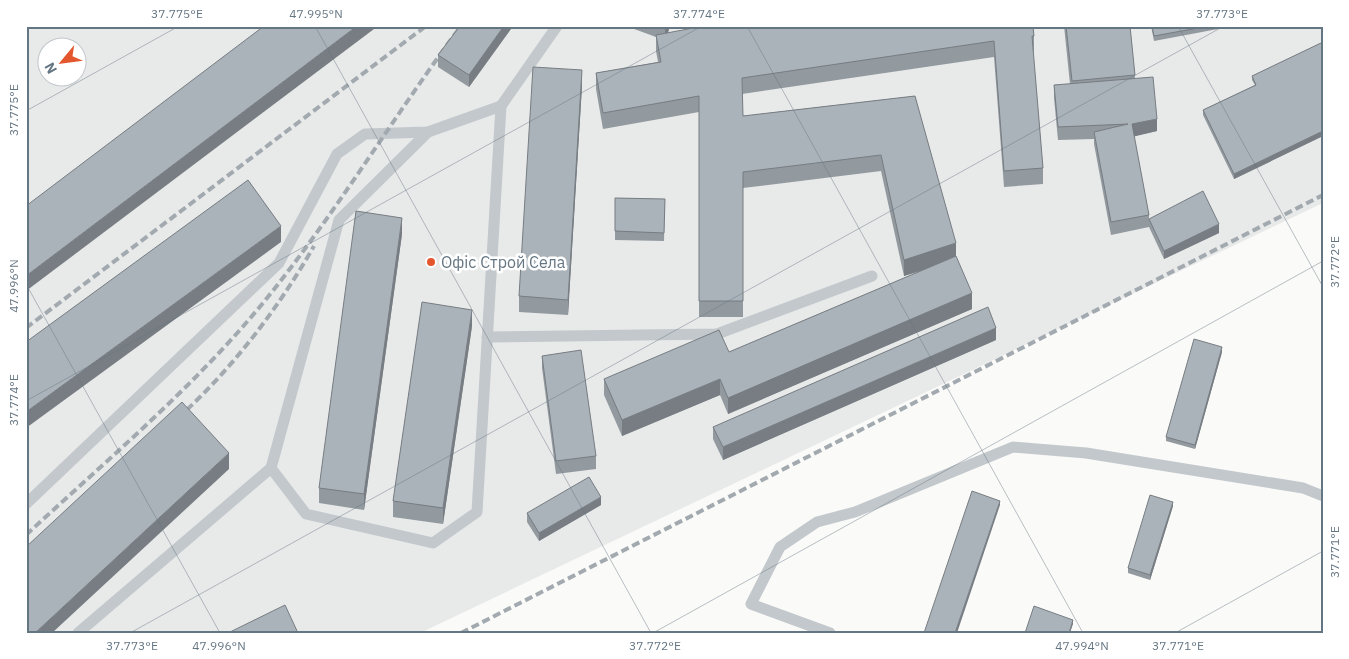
<svg xmlns="http://www.w3.org/2000/svg" width="1349" height="659" font-family="'IBM Plex Sans',sans-serif">
	<rect width="100%" height="100%" fill="#fafaf8"/>
	<path fill="#e8e9e9" fill-rule="evenodd" d="M26 26H1323V203L420 633H26ZM48 48H78V78H48Z"/>
	<g fill="none" stroke-linecap="round" stroke-linejoin="round">
		<g stroke="#c3c8cc" stroke-width="11">
			<path d="M487 337 717 334 872 276"/>
			<path d="M271 468 306 514 433 543 477 512 501 106 557 26"/>
			<path d="M26 504 279 263 337 154 365 134 428 132 501 106"/>
			<path d="M78 633 271 468 339 220 428 132"/>
			<path d="M830 633 751 604 780 547 817 522 855 512 1013 447 1086 453 1303 488 1323 496"/>
		</g>
		<g stroke="#a2aab0" stroke-width="4" stroke-dasharray="8 4" stroke-linecap="butt">
			<path d="M26 328 426 26"/>
			<path d="M178 418C232 369 278 309 314 246"/>
			<path d="M26 535C107 460 193 388 263 303 335 215 393 117 461 26"/>
			<path d="M461 633 1323 195"/>
		</g>
	</g>
	<g fill="#929a9f">
		<path d="M513 26 469 87 438 67V55Z"/>
		<path d="M626 26H670L668 33 727 28H728V26H1033L1034 36V52H1033L1043 168V184L1004 187 994 57 742 94 743 116 915 96 956 256 972 309 728 414 720 395 622 436 604 395V379L729 352 921 271 904 276 881 171 743 188V317H699V112L603 129 596 89V73L658 62 656 51V37Z"/>
		<path d="M1064 26H1130L1135 78 1157 131 1134 136 1149 215V219L1219 233 1164 259 1149 227 1111 235 1094 144V139L1058 140 1054 98V85L1070 84Z"/>
		<path d="M1151 26H1234L1154 41Z"/>
		<path d="M1323 42V136L1234 179 1203 115V110L1255 85 1252 80V76Z"/>
		<path d="M582 86 568 315 519 312V296Z"/>
		<path d="M615 198 665 199 664 241 615 240Z"/>
		<path d="M402 234 364 510 319 503V488Z"/>
		<path d="M472 326 443 524 393 517V501Z"/>
		<path d="M996 340 723 460 713 439V427Z"/>
		<path d="M1222 352 1195 449 1166 441V437Z"/>
		<path d="M542 356 596 456V469L556 474 542 368Z"/>
		<path d="M601 505 539 541 527 522V513Z"/>
		<path d="M1173 506 1150 580 1128 573V568Z"/>
	</g>
	<g fill="#777d82">
		<path d="M357 26H378L26 291V276Z"/>
		<path d="M504 26H513L469 87V75Z"/>
		<path d="M665 26H670L665 41Z"/>
		<path d="M582 70V86L568 315V300Z"/>
		<path d="M1157 119V131L1132 137V124Z"/>
		<path d="M1323 131V136L1234 179V174Z"/>
		<path d="M402 218V234L364 510V494Z"/>
		<path d="M1219 224V233L1164 259V251Z"/>
		<path d="M281 226V242L26 428V412Z"/>
		<path d="M956 243V259L904 276V260Z"/>
		<path d="M972 293V309L728 414V398Z"/>
		<path d="M472 310V326L443 524V508Z"/>
		<path d="M996 328V340L723 460V447Z"/>
		<path d="M1222 347V352L1195 449V445Z"/>
		<path d="M720 379V395L622 436V420Z"/>
		<path d="M229 453V469L52 633H35Z"/>
		<path d="M601 497V505L539 541V533Z"/>
		<path d="M1000 501V505L957 633H955Z"/>
		<path d="M1173 502V506L1150 580V575Z"/>
		<path d="M1073 620V624L1070 633H1069Z"/>
	</g>
	<g fill="#aab3b9" stroke="#777d82">
		<path d="M264 26H357L26 276V206Z"/>
		<path d="M460 26H504L469 75 438 55Z"/>
		<path d="M704 26H726L727 28 737 26H1033L1034 36H1032L1043 168 1004 171 994 41 742 78 743 116 915 96 956 243 904 260 881 155 743 172V301H699V96L603 113 596 73 661 62 656 35Z"/>
		<path d="M1066 26H1130L1135 75 1072 81Z"/>
		<path d="M1152 26H1209L1154 36Z"/>
		<path d="M1323 42V131L1234 174 1203 110 1256 85 1252 76Z"/>
		<path d="M533 67 582 70 568 300 519 296Z"/>
		<path d="M1153 77 1157 119 1132 124 1149 215 1111 222 1094 132 1128 124 1058 127 1054 85Z"/>
		<path d="M248 180 281 226 26 412V342Z"/>
		<path d="M1203 191 1219 224 1164 251 1149 219Z"/>
		<path d="M615 198 665 199 664 233 615 231Z"/>
		<path d="M356 211 402 218 364 494 319 488Z"/>
		<path d="M956 256 972 293 728 398 720 379 622 420 604 379 719 330 729 352Z"/>
		<path d="M422 302 472 310 443 508 393 501Z"/>
		<path d="M988 307 996 328 723 447 713 427Z"/>
		<path d="M1194 339 1222 347 1195 445 1166 437Z"/>
		<path d="M581 350 596 456 556 461 542 356Z"/>
		<path d="M182 402 229 453 35 633H26V547Z"/>
		<path d="M589 477 601 497 539 533 527 513Z"/>
		<path d="M972 491 1000 501 955 633H924Z"/>
		<path d="M1150 495 1173 502 1150 575 1128 568Z"/>
		<path d="M285 605 298 633H228Z"/>
		<path d="M1034 606 1073 620 1069 633H1025Z"/>
	</g>
	<path fill="none" stroke="#657683" stroke-width="1" stroke-opacity="0.45" d="M315 26 651 633M747 26 1083 633M1178 26 1323 287M26 111 179 26M26 284 220 633M26 401 702 26M130 633 1224 26M653 633 1323 261M1175 633 1323 551"/>
	<circle fill="#e4572e" stroke="#fff" stroke-width="2" cx="431" cy="262" r="5"/>
	<g text-anchor="middle" stroke-width="5" stroke-linejoin="round" paint-order="stroke">
		<g font-size="16" fill="#657683" stroke="#fff" text-anchor="start">
			<text x="441" y="268">Офіс Строй Села</text>
		</g>
	</g>
	<rect width="1349" height="659" fill="none" stroke="#ffffff" stroke-width="55"/>
	<g transform="translate(62 62) rotate(241)"><circle r="24" fill="#ffffff" stroke="#c1c8cd"/>
	<path d="M0-4L9 19L0 12L-9 19Z" fill="#e4572e"/>
	<text y="-8" font-size="14" font-weight="bold" text-anchor="middle" fill="#657683">N</text>
	</g>
	<rect x="28" y="28" width="1294" height="604" fill="none" stroke="#657683" stroke-width="2"/>
	<g font-size="12" text-anchor="middle" fill="#657683">
		<text x="177" y="18">37.775°E</text>
		<text x="316" y="18">47.995°N</text>
		<text x="699" y="18">37.774°E</text>
		<text x="1222" y="18">37.773°E</text>
		<text transform="translate(14 110) rotate(-90)" y="4">37.775°E</text>
		<text transform="translate(1335 262) rotate(-90)" y="4">37.772°E</text>
		<text transform="translate(14 286) rotate(-90)" y="4">47.996°N</text>
		<text transform="translate(14 400) rotate(-90)" y="4">37.774°E</text>
		<text transform="translate(1335 552) rotate(-90)" y="4">37.771°E</text>
		<text x="132" y="650">37.773°E</text>
		<text x="219" y="650">47.996°N</text>
		<text x="655" y="650">37.772°E</text>
		<text x="1082" y="650">47.994°N</text>
		<text x="1178" y="650">37.771°E</text>
	</g>
</svg>
